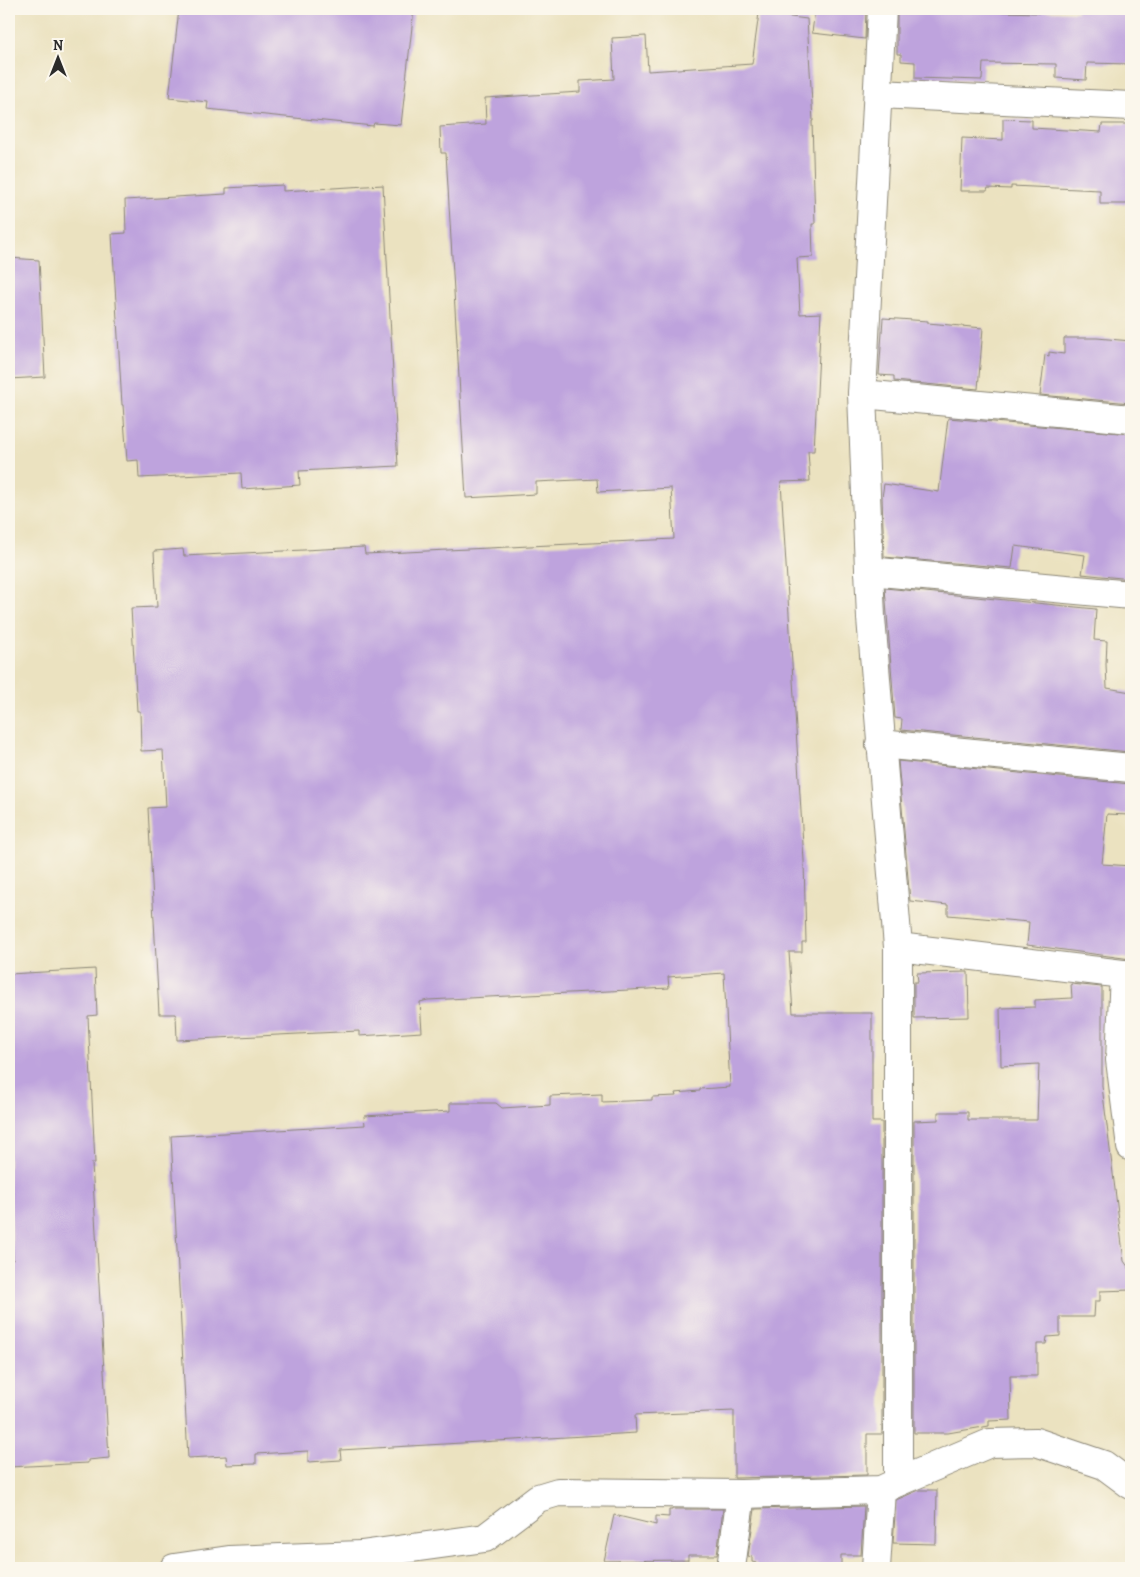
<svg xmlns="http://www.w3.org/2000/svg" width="1140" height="1577" font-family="Alegreya,serif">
	<rect width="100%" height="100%" fill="#fbf7ec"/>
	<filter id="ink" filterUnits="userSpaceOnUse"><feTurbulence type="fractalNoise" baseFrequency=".02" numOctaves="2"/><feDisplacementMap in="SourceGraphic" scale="10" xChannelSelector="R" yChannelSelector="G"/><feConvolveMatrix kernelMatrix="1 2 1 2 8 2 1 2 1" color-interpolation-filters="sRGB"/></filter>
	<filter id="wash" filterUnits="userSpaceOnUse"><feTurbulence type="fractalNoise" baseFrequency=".0096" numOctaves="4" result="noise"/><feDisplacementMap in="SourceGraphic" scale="20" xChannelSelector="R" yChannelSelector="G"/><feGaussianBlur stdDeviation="1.12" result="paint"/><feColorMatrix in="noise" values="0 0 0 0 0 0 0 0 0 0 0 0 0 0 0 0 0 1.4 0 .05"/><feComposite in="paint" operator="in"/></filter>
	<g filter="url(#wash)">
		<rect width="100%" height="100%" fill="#ebe2c0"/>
		<g id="blocks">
			<g fill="#bea3dd">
				<path d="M179 9H414L401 125 374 123 373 126 207 109 208 102 169 98Z"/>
				<path d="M815 9H866L865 39 812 33Z"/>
				<path d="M897 9 1039 13V11L1077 12V9H1131V64L1087 63 1086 80 1056 78V64L983 63 982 80 915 78V62L901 61V54H897Z"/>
				<path d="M759 13 807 19 813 121H812L815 224H812L813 257 797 258 800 314 821 313 814 451H808L810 481 781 482 804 861 806 942H802V952H789L793 1013H872V1122H882V1434H867V1475L734 1478V1411L635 1415 636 1433 340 1450 341 1460 308 1462V1451L256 1454V1464L227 1465 226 1456 188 1458 171 1136 365 1125 364 1116 450 1111V1103H496L502 1108 550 1105V1096L602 1094V1102L652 1100V1097L676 1096 675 1093 700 1091V1089L730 1087 724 973 668 977 669 988 428 1000 420 1002 422 1032 359 1036V1031L177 1040 176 1014H159L148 808 166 807 163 750 141 751 140 711H137L131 608 157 607 154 551 183 549 184 556 364 547 365 554 674 539 671 488 598 492 597 479 536 482V494L466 498 446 153H441L440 127 486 124 485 98 580 92V81L614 79 612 38 646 36 648 71 752 64Z"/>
				<path d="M1003 119 1032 120V128L1101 132 1102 124H1131V204H1100V190L1011 186V189L988 188 987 191H960L962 138 1003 140Z"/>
				<path d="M283 185V191L383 185 398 466 299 471 300 485 242 489 241 473 139 478 138 460 127 461 123 405H122L112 234 126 233 125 200 226 194V188Z"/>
				<path d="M9 258 39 260 45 377 9 379Z"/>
				<path d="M883 318 928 321V323L983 328 978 389 894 381V376L879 375Z"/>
				<path d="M1064 338H1097L1131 341V403L1040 395 1045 355 1049 356V352L1064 354Z"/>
				<path d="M948 418 1131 434V579L1082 574 1085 555 1015 546 1012 568 884 557 882 497 884 484 939 492Z"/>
				<path d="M885 588 1096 609 1094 640 1107 641 1106 664 1107 688 1131 692 1130 752 901 730 902 719 895 718Z"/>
				<path d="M898 761 1130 784 1129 815 1107 814 1102 864 1131 866V959L1027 945 1029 922 948 915V905L910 901Z"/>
				<path d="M95 969 97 1015 88 1016 95 1163H92L109 1458 88 1460V1463L9 1467V1260H13L10 1189H9V974Z"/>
				<path d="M968 972 969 1017 914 1018V982H918L917 973Z"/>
				<path d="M1071 984 1102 987V1086L1124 1261 1131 1271V1290L1100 1291V1301H1095L1094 1317H1060V1336L1047 1337 1046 1344H1037V1376H1010L1011 1420 989 1421V1426L948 1433H914V1121L938 1120V1112H968V1120H1037L1039 1064 1001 1066 1000 1008 1035 1007V1000L1072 998Z"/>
				<path d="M919 1490H937L936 1544 893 1543 896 1500Z"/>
				<path d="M864 1506 861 1555H841V1568H756V1563L752 1562V1557L748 1556 755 1509Z"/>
				<path d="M672 1509H723L717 1555H688V1560L604 1561 614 1515 656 1525V1516L669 1517V1510H672Z"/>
			</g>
		</g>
	</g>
	<g filter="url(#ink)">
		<use href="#blocks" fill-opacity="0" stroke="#8b8676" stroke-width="1"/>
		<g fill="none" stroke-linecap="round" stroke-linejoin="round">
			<defs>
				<g id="minor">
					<path d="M879 94 1131 106"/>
					<path d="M862 394 1131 419"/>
					<path d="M869 571 1131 595"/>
					<path d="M880 744 1131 768"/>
					<path d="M898 947 1131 975"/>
					<path d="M1124 974 1120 1060 1131 1147"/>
					<path d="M898 1482 990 1443 1036 1442 1104 1465 1131 1485"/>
					<path d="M174 1568 229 1560 361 1555 485 1538 538 1498 558 1492 741 1494 881 1490 898 1482V947L871 618 862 394 882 9"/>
					<path d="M731 1568 741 1494"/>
					<path d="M876 1568 881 1490"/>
				</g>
			</defs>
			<use href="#minor" stroke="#8b8676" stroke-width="30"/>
			<use href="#minor" stroke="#fff" stroke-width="28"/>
		</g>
	</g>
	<rect width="1140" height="1577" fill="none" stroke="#fbf7ec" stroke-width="30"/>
	<g transform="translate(58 58)" stroke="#fbf7ec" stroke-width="4" paint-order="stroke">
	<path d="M0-4L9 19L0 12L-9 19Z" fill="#2b2b2b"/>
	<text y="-8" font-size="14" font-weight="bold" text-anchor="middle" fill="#2b2b2b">N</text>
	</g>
</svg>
